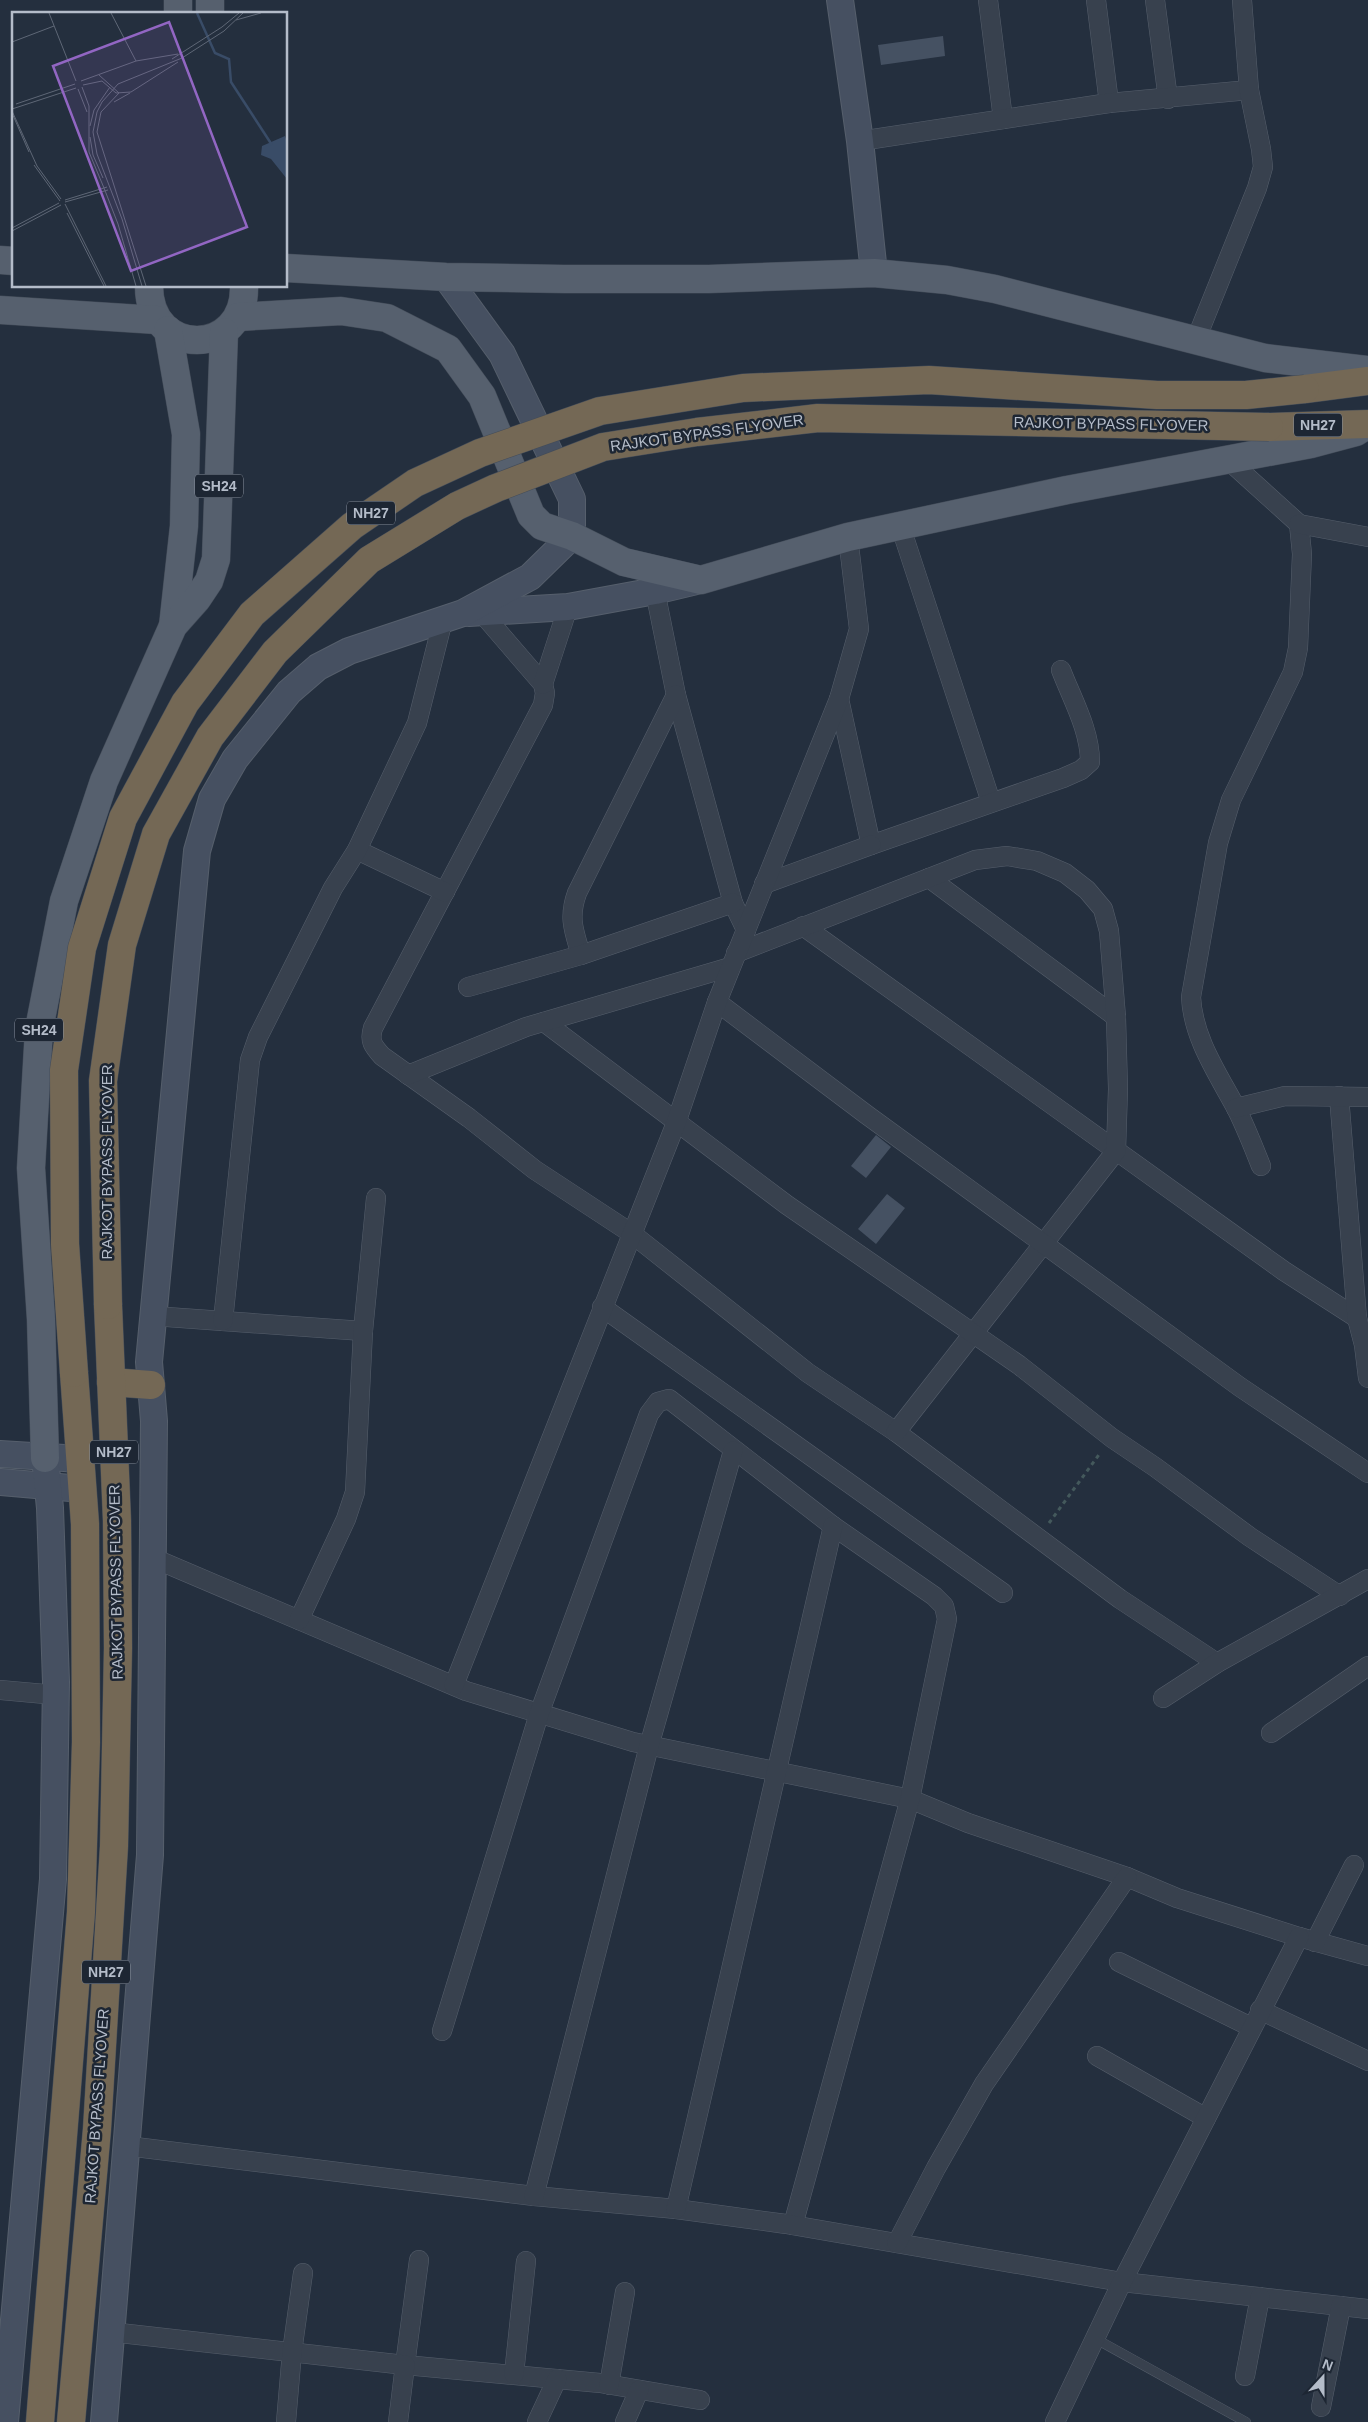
<svg xmlns="http://www.w3.org/2000/svg" width="1368" height="2422" font-family="Arial,sans-serif">
	<rect width="100%" height="100%" fill="#242f3e"/>
	<g fill="#455162">
		<path d="M943 36 945 56 881 65 878 45Z"/>
		<path d="M876 1135 891 1147 866 1178 851 1166Z"/>
		<path d="M887 1194 905 1208 876 1244 858 1229Z"/>
	</g>
	<g fill="none" stroke-linecap="round" stroke-linejoin="round">
		<defs>
			<path id="lane" d="M1096 2339 1246 2422"/>
			<g id="street">
				<path d="M988 0 1003 119"/>
				<path d="M1096 0 1109 103"/>
				<path d="M1155 0 1168 99"/>
				<path d="M860 141 1109 103 1249 90"/>
				<path d="M1195 342 1257 188 1263 167 1261 149 1249 90 1242 0"/>
				<path d="M1226 458 1299 524 1302 554 1298 648 1293 672 1231 800 1218 843 1191 997C1193 1037 1216 1071 1235 1106 1245 1125 1253 1146 1261 1166"/>
				<path d="M1299 524 1368 537"/>
				<path d="M900 525 991 802"/>
				<path d="M655 591 676 695 733 903 746 930"/>
				<path d="M481 612 543 684 545 693 543 705 373 1028C369 1041 373 1046 382 1056L469 1118 535 1170 631 1233 808 1373 896 1432 1120 1599 1217 1663"/>
				<path d="M543 684 568 607"/>
				<path d="M839 699 871 845 1063 778 1081 770 1090 762C1090 730 1072 699 1061 670"/>
				<path d="M357 850 445 892"/>
				<path d="M929 878 1116 1017"/>
				<path d="M764 884 871 845"/>
				<path d="M803 926 1284 1271 1357 1318"/>
				<path d="M736 953 975 860 1007 856 1037 861 1065 873 1087 890 1103 909 1109 931 1116 1017 1118 1089 1116 1151 896 1432"/>
				<path d="M581 955C574 931 568 918 577 893L676 695"/>
				<path d="M468 987 581 955 733 903"/>
				<path d="M717 1002 867 1115 1240 1387 1368 1473"/>
				<path d="M544 1022 787 1205 1019 1365 1112 1438 1155 1467 1250 1537 1340 1596"/>
				<path d="M408 1075 526 1027 730 967"/>
				<path d="M1339 1096 1357 1318 1364 1345 1368 1378"/>
				<path d="M1236 1108 1285 1096 1368 1097"/>
				<path d="M602 1307 1003 1593"/>
				<path d="M153 1316 363 1331"/>
				<path d="M223 1321 250 1060 258 1037 333 888 357 850 417 723 443 620"/>
				<path d="M153 1558 466 1691 633 1742 910 1799 968 1823 1127 1877 1177 1898 1299 1937 1368 1956"/>
				<path d="M299 1620 346 1519 355 1492 363 1331 376 1198"/>
				<path d="M454 1685 676 1123 717 1002 839 699 859 629 848 537"/>
				<path d="M0 1690 56 1695"/>
				<path d="M1163 1698 1217 1663 1368 1579"/>
				<path d="M1271 1733 1368 1666"/>
				<path d="M1315 1942 1354 1865"/>
				<path d="M1119 1962 1251 2027"/>
				<path d="M1260 2010 1368 2061"/>
				<path d="M442 2031 539 1714 649 1414 658 1402 669 1399 833 1526 934 1596 944 1606 947 1619 910 1799 793 2225"/>
				<path d="M1097 2056 1206 2118"/>
				<path d="M127 2146 534 2196 676 2209 786 2224 1122 2282 1368 2309"/>
				<path d="M534 2196 649 1746 733 1451"/>
				<path d="M676 2209 833 1526"/>
				<path d="M897 2243 936 2168 984 2084 1127 1877"/>
				<path d="M419 2260 405 2365 600 2383 700 2400"/>
				<path d="M111 2332 405 2365 398 2422"/>
				<path d="M514 2374 526 2261"/>
				<path d="M1245 2376 1260 2297"/>
				<path d="M609 2385 625 2292"/>
				<path d="M1321 2407 1341 2306"/>
				<path d="M286 2422 292 2352 303 2273"/>
				<path d="M537 2422 557 2379"/>
				<path d="M625 2422 639 2390"/>
				<path d="M1055 2422 1122 2282 1299 1937"/>
			</g>
			<g id="secondary">
				<path d="M840 0 860 141 874 273"/>
				<path d="M469 613 568 607 655 591 701 580"/>
				<path d="M0 1454 80 1459"/>
				<path d="M0 1482 82 1489"/>
				<path d="M5 2422 53 1879 56 1682 50 1508 45 1458"/>
				<path d="M104 2422 150 1855 154 1421 149 1362 197 851 212 799 235 759 289 692 318 667 349 651 463 613 530 577 572 536V499L502 354 446 277"/>
			</g>
			<g id="primary">
				<path d="M178 0V14"/>
				<path d="M210 0V14"/>
				<path d="M0 260 14 261"/>
				<path d="M286 268 446 277 564 279H709L874 273 947 280 995 289 1265 358 1368 370"/>
				<path d="M149 286C149 359 246 357 244 286"/>
				<path d="M0 310 157 320"/>
				<path d="M238 317 341 311 387 318 448 349 482 396 531 515 542 526 572 536 624 562 701 580 848 537 1067 490 1311 444 1356 432 1367 425"/>
				<path d="M168 330 186 434 184 526 173 626"/>
				<path d="M45 1458 41 1319 31 1168 39 1029 64 901 104 781 173 626 197 599 209 581 216 559 224 332"/>
			</g>
			<g id="highway">
				<path d="M1305 389 1368 381"/>
				<path d="M1269 427 1368 424"/>
				<path d="M111 1382 151 1385"/>
				<path d="M40 2422 81 1912 86 1742 85 1524 74 1373"/>
				<path d="M71 2422 97 2129 114 1846 118 1648 117 1521 108 1305"/>
			</g>
		</defs>
		<use href="#lane" stroke="#565f6c" stroke-width="10"/>
		<use href="#street" stroke="#565f6c" stroke-width="20"/>
		<use href="#secondary" stroke="#565f6c" stroke-width="28"/>
		<use href="#primary" stroke="#414a57" stroke-width="29"/>
		<use href="#highway" stroke="#434c59" stroke-width="29"/>
		<path stroke="#44595c" stroke-width="3" stroke-dasharray="4 4" stroke-linecap="butt" d="M1049 1523 1101 1452"/>
		<use href="#lane" stroke="#38414e" stroke-width="9"/>
		<use href="#street" stroke="#38414e" stroke-width="19"/>
		<use href="#secondary" stroke="#465061" stroke-width="26"/>
		<use href="#primary" stroke="#56606e" stroke-width="28"/>
		<use href="#highway" stroke="#746855" stroke-width="28"/>
		<defs>
			<g id="highway-bridge">
				<path d="M108 1305 103 1081 122 945 156 834 210 737 275 652 369 560 457 506 496 488 603 447 697 432 818 418 1269 427"/>
				<path d="M74 1373 65 1244 64 1070 82 948 123 818 185 703 252 614 352 526 415 483 480 453 600 411 743 388 929 380 1157 395H1246L1305 389"/>
			</g>
		</defs>
		<use href="#highway-bridge" stroke="#434c59" stroke-width="29" stroke-linecap="butt"/>
		<use href="#highway-bridge" stroke="#746855" stroke-width="28"/>
	</g>
	<g text-anchor="middle" stroke-width="5" stroke-linejoin="round" paint-order="stroke">
		<g fill="#1d2633" stroke="#878f9c" stroke-width="1">
			<rect x="1294" y="413.5" width="48" height="23" rx="4"/>
			<rect x="195" y="474.5" width="48" height="23" rx="4"/>
			<rect x="347" y="501.5" width="48" height="23" rx="4"/>
			<rect x="15" y="1018.5" width="48" height="23" rx="4"/>
			<rect x="90" y="1440.5" width="48" height="23" rx="4"/>
			<rect x="82" y="1960.5" width="48" height="23" rx="4"/>
		</g>
		<g font-size="14" font-weight="bold" fill="#b4bcc9">
			<text x="1318" y="430">NH27</text>
			<text x="219" y="491">SH24</text>
			<text x="371" y="518">NH27</text>
			<text x="39" y="1035">SH24</text>
			<text x="114" y="1457">NH27</text>
			<text x="106" y="1977">NH27</text>
		</g>
		<g font-size="15" fill="#b4bcc9" stroke="#1d2633">
			<text transform="translate(1111 424) rotate(1)" y="5">RAJKOT BYPASS FLYOVER</text>
			<text transform="translate(707 433) rotate(-8)" y="5">RAJKOT BYPASS FLYOVER</text>
			<text transform="translate(107 1162) rotate(-90)" y="5">RAJKOT BYPASS FLYOVER</text>
			<text transform="translate(116 1582) rotate(-91)" y="5">RAJKOT BYPASS FLYOVER</text>
			<text transform="translate(97 2106) rotate(-86)" y="5">RAJKOT BYPASS FLYOVER</text>
		</g>
	</g>
	<g transform="translate(12 12)">
		<rect width="275" height="275" fill="#242f3e"/>
		<path d="M273 124 275 130V167L259 147 249 143 250 134Z" fill="#394c67"/>
		<path fill="none" stroke="#394c67" stroke-width="2.5" d="M185 1 203 41 217 47 219 70 260 133"/>
		<path fill="none" stroke="#5e6776" stroke-width="1" d="M37 1 64 69M99 1 124 49M224 8 249 1M0 30 42 14M160 47 210 15 227 1M87 63 107 81 89 100 85 120 134 274M69 69 124 49 166 42M71 73 90 69 104 81 119 80 166 50M70 75 77 94V140L92 176M66 77 75 100M102 90 118 81M4 92 63 72M0 97 64 76M0 99 25 154 49 187M0 101 17 140M78 114 82 98 98 75M78 125 81 143 91 166M22 153 48 189M92 176 106 212 124 274M53 188 95 175M53 190 96 178M53 192 94 274M55 201 92 274M0 216 47 191M0 219 49 193M130 274 110 207 85 142 81 120 85 100 90 90 106 72 170 46 212 19 231 1"/>
		<path fill="#9266c3" fill-opacity="0.15" stroke="#9266c3" stroke-width="2.5" d="M157 10 235 215 119 259 41 54Z"/>
		<rect width="275" height="275" fill="none" stroke="#b4bcc9" stroke-width="2.5"/>
	</g>
	<g transform="translate(1323 2377) rotate(21)" stroke="#1d2633" stroke-width="4" paint-order="stroke">
	<path d="M0-4L9 19L0 12L-9 19Z" fill="#b4bcc9"/>
	<text y="-8" font-size="14" font-weight="bold" text-anchor="middle" fill="#b4bcc9">N</text>
	</g>
</svg>
